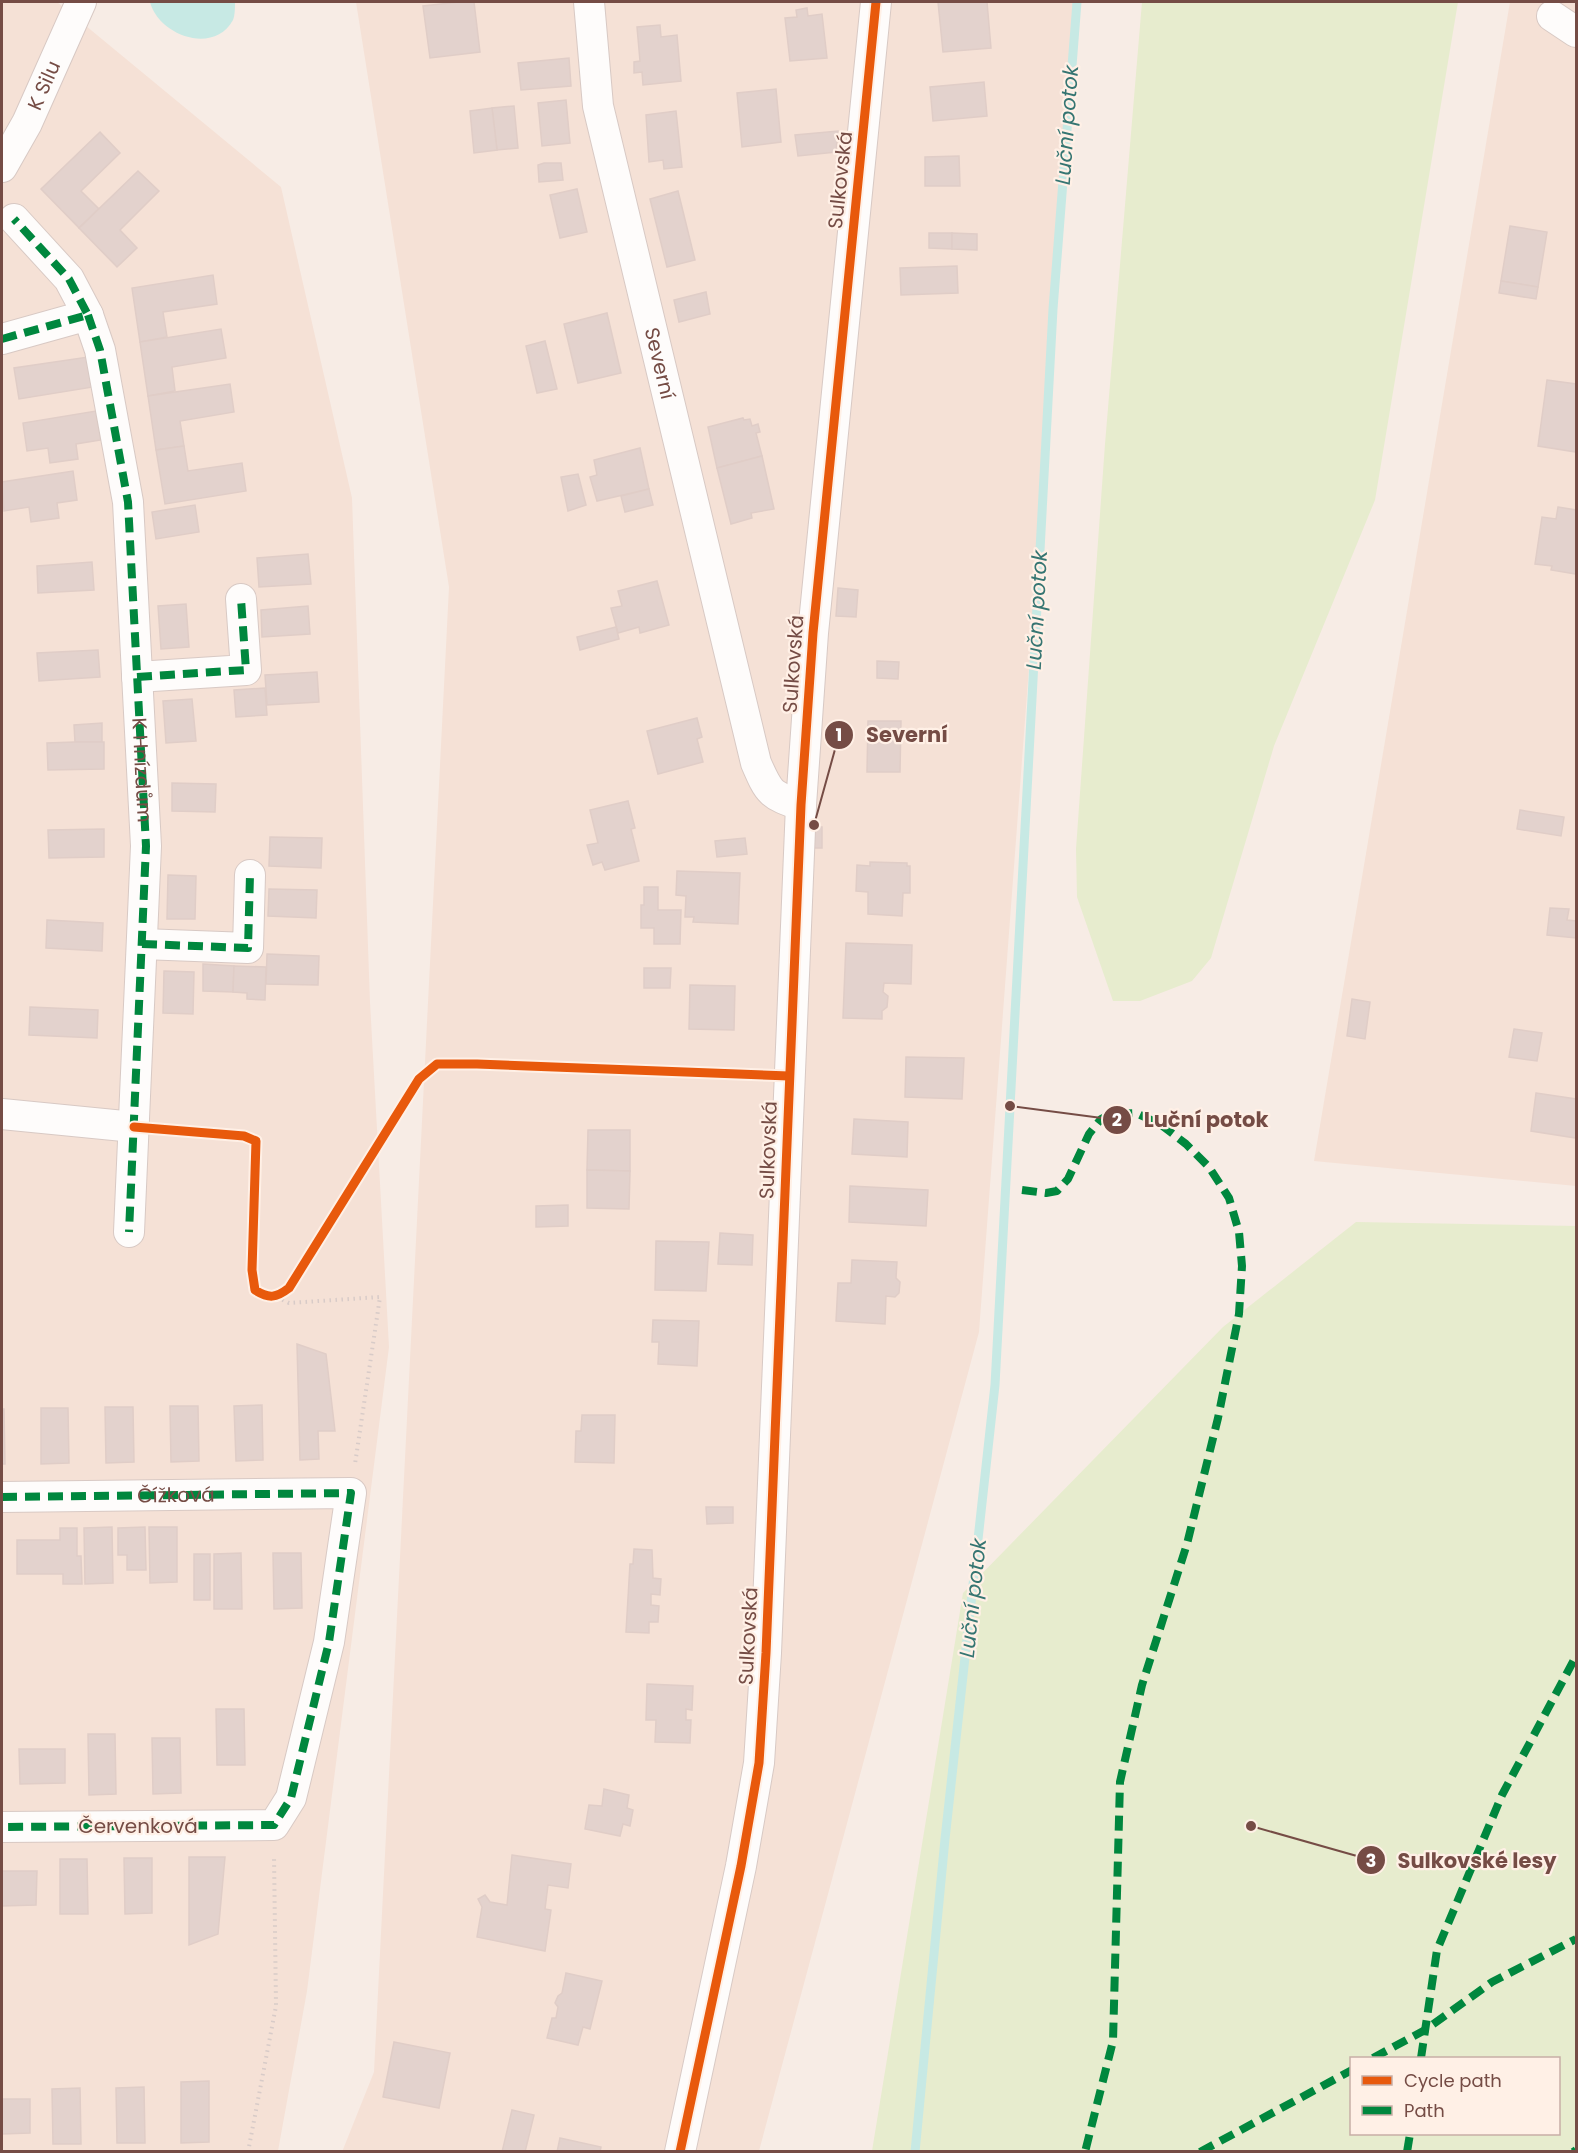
<svg xmlns="http://www.w3.org/2000/svg" width="1578" height="2153" font-family="Poppins,sans-serif">
	<rect width="100%" height="100%" fill="#f7ece5"/>
	<g fill="#f5e1d6">
		<path d="M2 2H57L281 187 352 498 370 1002 389 1347 307 1991 278 2151 2 2152Z"/>
		<path d="M356 2H1079L979 1332 759 2151 342 2152 374 2072 449 587Z"/>
		<path d="M1510 2H1576V1186L1314 1161Z"/>
	</g>
	<g fill="#e7ecce" fill-rule="evenodd">
		<path d="M1142 2H1458L1375 500 1274 746 1211 958 1192 981 1140 1001H1113L1077 897 1076 849 1105 444Z"/>
		<path d="M1356 1222 1576 1226V2151H872L963 1593 1223 1327ZM1352 2058H1558V2134H1352Z"/>
	</g>
	<path fill="#c7e9e4" d="M150 2H235C235 7 235 15 233 20 214 55 159 36 150 2Z"/>
	<g fill="none" stroke-linecap="round" stroke-linejoin="round">
		<path stroke="#c7e9e4" stroke-width="9" d="M915 2152 945 1839 995 1385 1053 309 1077 2"/>
	</g>
	<g fill="#e3d2cd" stroke="#e0cdc7" stroke-width="1.5">
		<path d="M459 2H474L480 52 430 58 423 6Z"/>
		<path d="M938 2H987L991 48 943 52Z"/>
		<path d="M807 8 808 16 822 14 827 58 790 61 785 18 797 17 796 10Z"/>
		<path d="M660 25 661 37 677 35 681 81 643 85 642 72 634 73V62L640 61 637 27Z"/>
		<path d="M569 58 571 86 521 90 518 63Z"/>
		<path d="M984 82 987 116 933 121 930 87Z"/>
		<path d="M776 89 781 142 742 147 737 93Z"/>
		<path d="M566 100 570 143 542 146 538 103Z"/>
		<path d="M514 106 518 148 497 150 492 108Z"/>
		<path d="M492 108 497 150 474 153 470 111Z"/>
		<path d="M676 111 682 167 664 169 663 160 649 162 646 115Z"/>
		<path d="M838 131 836 152 798 156 795 135Z"/>
		<path d="M100 132 120 153 81 191 99 209 79 228 41 189Z"/>
		<path d="M959 156 960 186H925V157Z"/>
		<path d="M544 163H561L563 180 539 182 538 165Z"/>
		<path d="M138 171 159 191 120 230 137 248 117 267 79 228Z"/>
		<path d="M577 189 587 232 560 238 550 195Z"/>
		<path d="M678 191 695 260 667 267 650 199Z"/>
		<path d="M1510 226 1547 232 1538 287 1501 281Z"/>
		<path d="M929 233H952V249L929 248Z"/>
		<path d="M952 233 977 234V250L952 249Z"/>
		<path d="M957 266 958 293 901 295 900 268Z"/>
		<path d="M213 275 217 304 163 312 167 337 140 342 132 288Z"/>
		<path d="M1501 281 1538 287 1536 299 1499 293Z"/>
		<path d="M706 292 710 314 679 322 674 300Z"/>
		<path d="M607 313 621 373 578 383 564 324Z"/>
		<path d="M221 329 226 358 172 367 175 391 148 396 140 342Z"/>
		<path d="M545 341 557 389 537 393 526 346Z"/>
		<path d="M88 357 93 387 19 399 14 368Z"/>
		<path d="M1547 380 1576 384V452L1538 446Z"/>
		<path d="M230 384 234 412 180 421 184 446 156 450 148 396Z"/>
		<path d="M96 411 101 440 76 444 78 459 50 463 48 448 27 451 23 423Z"/>
		<path d="M743 418 744 420 750 419 752 426 758 424 760 432 756 433 762 456 717 468 708 427Z"/>
		<path d="M184 446 188 471 242 463 246 491 165 504 156 450Z"/>
		<path d="M640 448 649 489 597 501 590 477 597 475 594 460Z"/>
		<path d="M762 456 774 509 751 513 752 518 731 524 717 468Z"/>
		<path d="M73 471 77 500 57 503 59 518 31 522 29 507 4 511 2 482Z"/>
		<path d="M578 474 586 505 568 511 561 477Z"/>
		<path d="M649 489 653 505 625 512 621 496Z"/>
		<path d="M195 505 199 532 156 539 152 512Z"/>
		<path d="M1558 507 1576 510V574L1551 570 1552 566 1535 564 1542 517 1556 519Z"/>
		<path d="M308 554 311 584 259 587 257 558Z"/>
		<path d="M92 562 94 590 38 593 37 566Z"/>
		<path d="M657 581 669 625 640 633 639 627 618 633 611 608 622 606 618 591Z"/>
		<path d="M838 588 858 590 856 617 836 616Z"/>
		<path d="M186 604 189 647 161 649 158 606Z"/>
		<path d="M308 606 310 634 262 637 261 610Z"/>
		<path d="M616 627 619 639 580 650 577 637Z"/>
		<path d="M98 650 100 677 39 681 37 653Z"/>
		<path d="M877 661 899 662 898 679 877 678Z"/>
		<path d="M317 672 319 702 267 705 265 675Z"/>
		<path d="M265 688 267 715 236 717 234 690Z"/>
		<path d="M192 699 196 741 166 743 163 701Z"/>
		<path d="M697 718 702 737 697 739 703 762 658 774 647 731Z"/>
		<path d="M868 721H901L900 772H867Z"/>
		<path d="M102 723V742H75L74 725Z"/>
		<path d="M75 742H104V769L48 770 47 743Z"/>
		<path d="M172 783 216 784 215 812 172 811Z"/>
		<path d="M628 801 635 828 631 829 639 861 605 870 602 862 593 865 587 845 598 843 590 810Z"/>
		<path d="M1520 810 1564 817 1561 836 1517 829Z"/>
		<rect x="814" y="827" width="8" height="21"/>
		<path d="M104 829V857L49 858 48 830Z"/>
		<path d="M270 837 322 838 321 868 269 866Z"/>
		<path d="M745 838 747 854 717 857 715 841Z"/>
		<path d="M870 862 907 863V866H910V893H903L902 916 868 914V892L856 891 857 865 870 866Z"/>
		<path d="M677 871 740 873 738 924 693 922 694 917H685L686 896 676 895Z"/>
		<path d="M168 875 196 876 195 919H167Z"/>
		<path d="M644 887H658V910H681L680 944H654V928H641V905H644Z"/>
		<path d="M269 889 317 890 316 918 268 916Z"/>
		<path d="M1550 908 1569 909 1567 920 1576 921V938L1547 935Z"/>
		<path d="M47 920 103 923 102 951 46 948Z"/>
		<path d="M846 943 912 945 911 984 884 983 883 992 888 996 887 1007 882 1011V1019L843 1018Z"/>
		<path d="M267 954 319 956 318 985 266 984Z"/>
		<path d="M203 964 234 966 233 992 203 991Z"/>
		<path d="M234 966 266 967 265 1000 247 999V993L233 992Z"/>
		<path d="M644 968H671L670 988H644Z"/>
		<path d="M164 971 194 972 193 1014 163 1013Z"/>
		<path d="M690 985 735 986 734 1030 689 1029Z"/>
		<path d="M1352 999 1370 1002 1365 1039 1347 1036Z"/>
		<path d="M30 1007 98 1010 97 1038 29 1035Z"/>
		<path d="M1514 1029 1542 1033 1537 1061 1509 1057Z"/>
		<path d="M906 1057 964 1058 962 1099 905 1097Z"/>
		<path d="M1536 1093 1576 1099V1138L1531 1131Z"/>
		<path d="M854 1119 908 1122 907 1157 852 1154Z"/>
		<path d="M588 1130H630V1171L587 1170Z"/>
		<path d="M587 1170 630 1171 629 1209 587 1208Z"/>
		<path d="M850 1186 928 1190 926 1226 849 1222Z"/>
		<path d="M568 1205V1226L536 1227V1206Z"/>
		<path d="M720 1233 753 1235 752 1265 718 1264Z"/>
		<path d="M656 1241 709 1242 706 1291 655 1290Z"/>
		<path d="M852 1260 897 1262 896 1278 900 1282 899 1293 895 1297 886 1296 885 1324 836 1321 838 1283H851Z"/>
		<path d="M653 1320 699 1321 697 1366 658 1364 659 1342H652Z"/>
		<path d="M297 1344 326 1354 335 1431H318L319 1459 300 1460Z"/>
		<path d="M262 1405 263 1460 236 1461 234 1406Z"/>
		<path d="M170 1406H198L199 1461 171 1462Z"/>
		<path d="M105 1407H133L134 1462 106 1463Z"/>
		<path d="M41 1408H68L69 1463 41 1464Z"/>
		<path d="M2 1409H4L5 1464H2Z"/>
		<path d="M582 1415H615L614 1463 575 1462 576 1431H581Z"/>
		<path d="M706 1507H733V1523L707 1524Z"/>
		<path d="M112 1527 113 1583 85 1584 84 1528Z"/>
		<path d="M145 1527 146 1570H127V1555H118V1528Z"/>
		<path d="M149 1527H177V1582L150 1583Z"/>
		<path d="M60 1528H77V1556H81L82 1584H63V1574H17V1540H60Z"/>
		<path d="M634 1549 652 1550 653 1578 661 1579 660 1595 651 1594V1605L659 1606 658 1622H649V1633L626 1632 630 1564H633Z"/>
		<path d="M241 1553 242 1609H214V1554Z"/>
		<path d="M273 1553H301L302 1608 274 1609Z"/>
		<rect x="194" y="1554" width="16" height="46"/>
		<path d="M647 1684 693 1686 692 1710 686 1709V1720H691L690 1743 655 1742 656 1720H646Z"/>
		<path d="M216 1709H244L245 1765H217Z"/>
		<path d="M88 1734H115L116 1794 89 1795Z"/>
		<path d="M152 1738H180L181 1793 153 1794Z"/>
		<path d="M19 1749H65V1783L20 1784Z"/>
		<path d="M604 1789 629 1795 627 1808 633 1810 630 1826 623 1824 620 1836 585 1829 589 1805 602 1806Z"/>
		<path d="M512 1855 571 1864 568 1888 548 1885 545 1909 551 1910 545 1951 477 1937 482 1907 478 1899 485 1895 490 1902 507 1905Z"/>
		<path d="M189 1857H225L218 1934 189 1945Z"/>
		<path d="M124 1858H152V1913L125 1914Z"/>
		<path d="M60 1859H87L88 1914H60Z"/>
		<path d="M2 1871H37L36 1905 2 1906Z"/>
		<path d="M566 1973 602 1981 590 2029 583 2027 578 2045 547 2038 552 2018H556L558 2007 555 2003 558 1996 562 1993Z"/>
		<path d="M394 2042 450 2053 439 2108 383 2097Z"/>
		<path d="M209 2081V2142L181 2143V2082Z"/>
		<path d="M144 2087 145 2143H117L116 2088Z"/>
		<path d="M80 2088 81 2144H53L52 2089Z"/>
		<path d="M2 2099H30V2133L2 2134Z"/>
		<path d="M512 2110 534 2115 525 2152H502Z"/>
		<path d="M560 2138 601 2147 600 2152H557Z"/>
	</g>
	<g fill="none" stroke-linecap="round" stroke-linejoin="round">
		<defs>
			<g id="minor">
				<path id="s1" d="M589 2 598 106 756 763C769 793 770 795 801 805"/>
				<path d="M1552 16 1576 32"/>
				<path id="s2" d="M2 167 27 123 81 2"/>
				<path id="s3" d="M88 315 100 350 128 502 146 846 129 1232"/>
				<path d="M2 339 88 315 69 279 14 219"/>
				<path d="M137 677 246 670 241 599"/>
				<path d="M142 944 248 948 250 875"/>
				<path d="M2 1114 134 1127"/>
				<path d="M2 1497 351 1493 329 1642 291 1798 274 1825 2 1827"/>
				<path d="M680 2152 741 1866 759 1763 766 1653 801 805 813 633 876 2"/>
			</g>
		</defs>
		<use href="#minor" stroke="#d8c9c4" stroke-width="32"/>
		<g stroke="#d8cbc8" stroke-width="4" stroke-dasharray="1.5 4.5" stroke-linecap="butt">
			<path d="M277 1297 289 1303 380 1297 355 1464"/>
			<path d="M248 2152 276 2006 274 1855"/>
		</g>
		<use href="#minor" stroke="#fefcfb" stroke-width="30"/>
		<g stroke="#00873e" stroke-width="8" stroke-dasharray="15 8" stroke-linecap="butt">
			<path d="M88 315 100 350 128 502 146 846 129 1232"/>
			<path d="M2 339 88 315 69 279 14 219"/>
			<path d="M137 677 246 670 241 599"/>
			<path d="M142 944 248 948 250 875"/>
			<path d="M1022 1190 1046 1193 1057 1191 1068 1179 1089 1134 1101 1119 1111 1114 1136 1113 1160 1124 1186 1144 1209 1167 1229 1198 1239 1232 1242 1266 1239 1314 1218 1418 1187 1544 1142 1685 1120 1782 1113 2041 1085 2152"/>
			<path id="s4" d="M2 1497 351 1493 329 1642 291 1798 274 1825 2 1827"/>
			<path d="M1373 2058 1425 2030 1492 1982 1576 1939"/>
			<path d="M1421 2058 1437 1950 1502 1795 1576 1656"/>
			<path d="M1200 2152 1352 2070"/>
			<path d="M1407 2152 1410 2134"/>
			<path d="M1573 2152 1576 2150"/>
		</g>
		<defs>
			<g id="cycleway">
				<path d="M134 1127 244 1136 256 1141 252 1270 255 1290C269 1299 276 1298 289 1288L419 1079 437 1064H477L789 1076"/>
				<path d="M680 2152 741 1866 759 1763 766 1653 801 805 813 633 876 2"/>
			</g>
		</defs>
		<use href="#cycleway" stroke="#fff0e6" stroke-width="13"/>
		<use href="#cycleway" stroke="#e8590c" stroke-width="9"/>
	</g>
	<g text-anchor="middle" stroke-width="4.5" stroke-linejoin="round" paint-order="stroke">
		<g font-size="20" fill="#754c45" stroke="#fff0e6">
			<text dy="7" stroke="none"><textPath href="#s2" startOffset="92">K Silu</textPath></text>
			<text transform="translate(840 180) rotate(-84)" y="7">Sulkovská</text>
			<text dy="7" stroke="none"><textPath href="#s1" startOffset="369">Severní</textPath></text>
			<text transform="translate(793 664) rotate(-86)" y="7">Sulkovská</text>
			<text dy="7" stroke="none"><textPath href="#s3" startOffset="460">K Hnízdům</textPath></text>
			<text transform="translate(768 1150) rotate(-88)" y="7">Sulkovská</text>
			<text dy="7" stroke="none"><textPath href="#s4" startOffset="174">Čížková</textPath></text>
			<text transform="translate(748 1636) rotate(-87)" y="7">Sulkovská</text>
			<text x="138" y="1833">Červenková</text>
		</g>
		<g font-size="21" font-style="italic" fill="#357572" stroke="#fff0e6">
			<text transform="translate(1067 125) rotate(-86)" y="7">Luční potok</text>
			<text transform="translate(1037 610) rotate(-87)" y="7">Luční potok</text>
			<text transform="translate(973 1598) rotate(-84)" y="7">Luční potok</text>
		</g>
	</g>
	<path fill="none" stroke="#754c45" stroke-width="2" d="M814 825L839 735M1010 1106L1117 1120M1251 1826L1371 1860"/>
	<g fill="#754c45" stroke="#fff0e6" stroke-width="2">
		<circle cx="814" cy="825" r="6"/>
		<circle cx="1010" cy="1106" r="6"/>
		<circle cx="1251" cy="1826" r="6"/>
		<circle cx="839" cy="735" r="15"/>
		<circle cx="1117" cy="1120" r="15"/>
		<circle cx="1371" cy="1860" r="15"/>
	</g>
	<g font-size="18" text-anchor="middle" font-weight="bold" fill="#fff">
		<text x="839" y="741">1</text>
		<text x="1117" y="1126">2</text>
		<text x="1371" y="1867">3</text>
	</g>
	<g font-size="21" text-anchor="middle" font-weight="bold" fill="#754c45" stroke="#fff0e6" stroke-width="4.5" stroke-linejoin="round" paint-order="stroke">
		<text x="907" y="742">Severní</text>
		<text x="1206" y="1127">Luční potok</text>
		<text x="1477" y="1868">Sulkovské lesy</text>
	</g>
	<rect width="1578" height="2153" fill="none" stroke="#754c45" stroke-width="6"/>
	<rect x="1350" y="2057" width="210" height="78" fill="#fff0e6" stroke="#c8aea6" stroke-width="1.5"/>
	<rect x="1362" y="2076" width="30" height="9" fill="#e8590c" stroke="#c8aea6" stroke-width="1.5"/>
	<text x="1404" y="2087" font-size="18" fill="#754c45">Cycle path</text>
	<rect x="1362" y="2106" width="30" height="9" fill="#00873e" stroke="#c8aea6" stroke-width="1.5"/>
	<text x="1404" y="2117" font-size="18" fill="#754c45">Path</text>
</svg>
